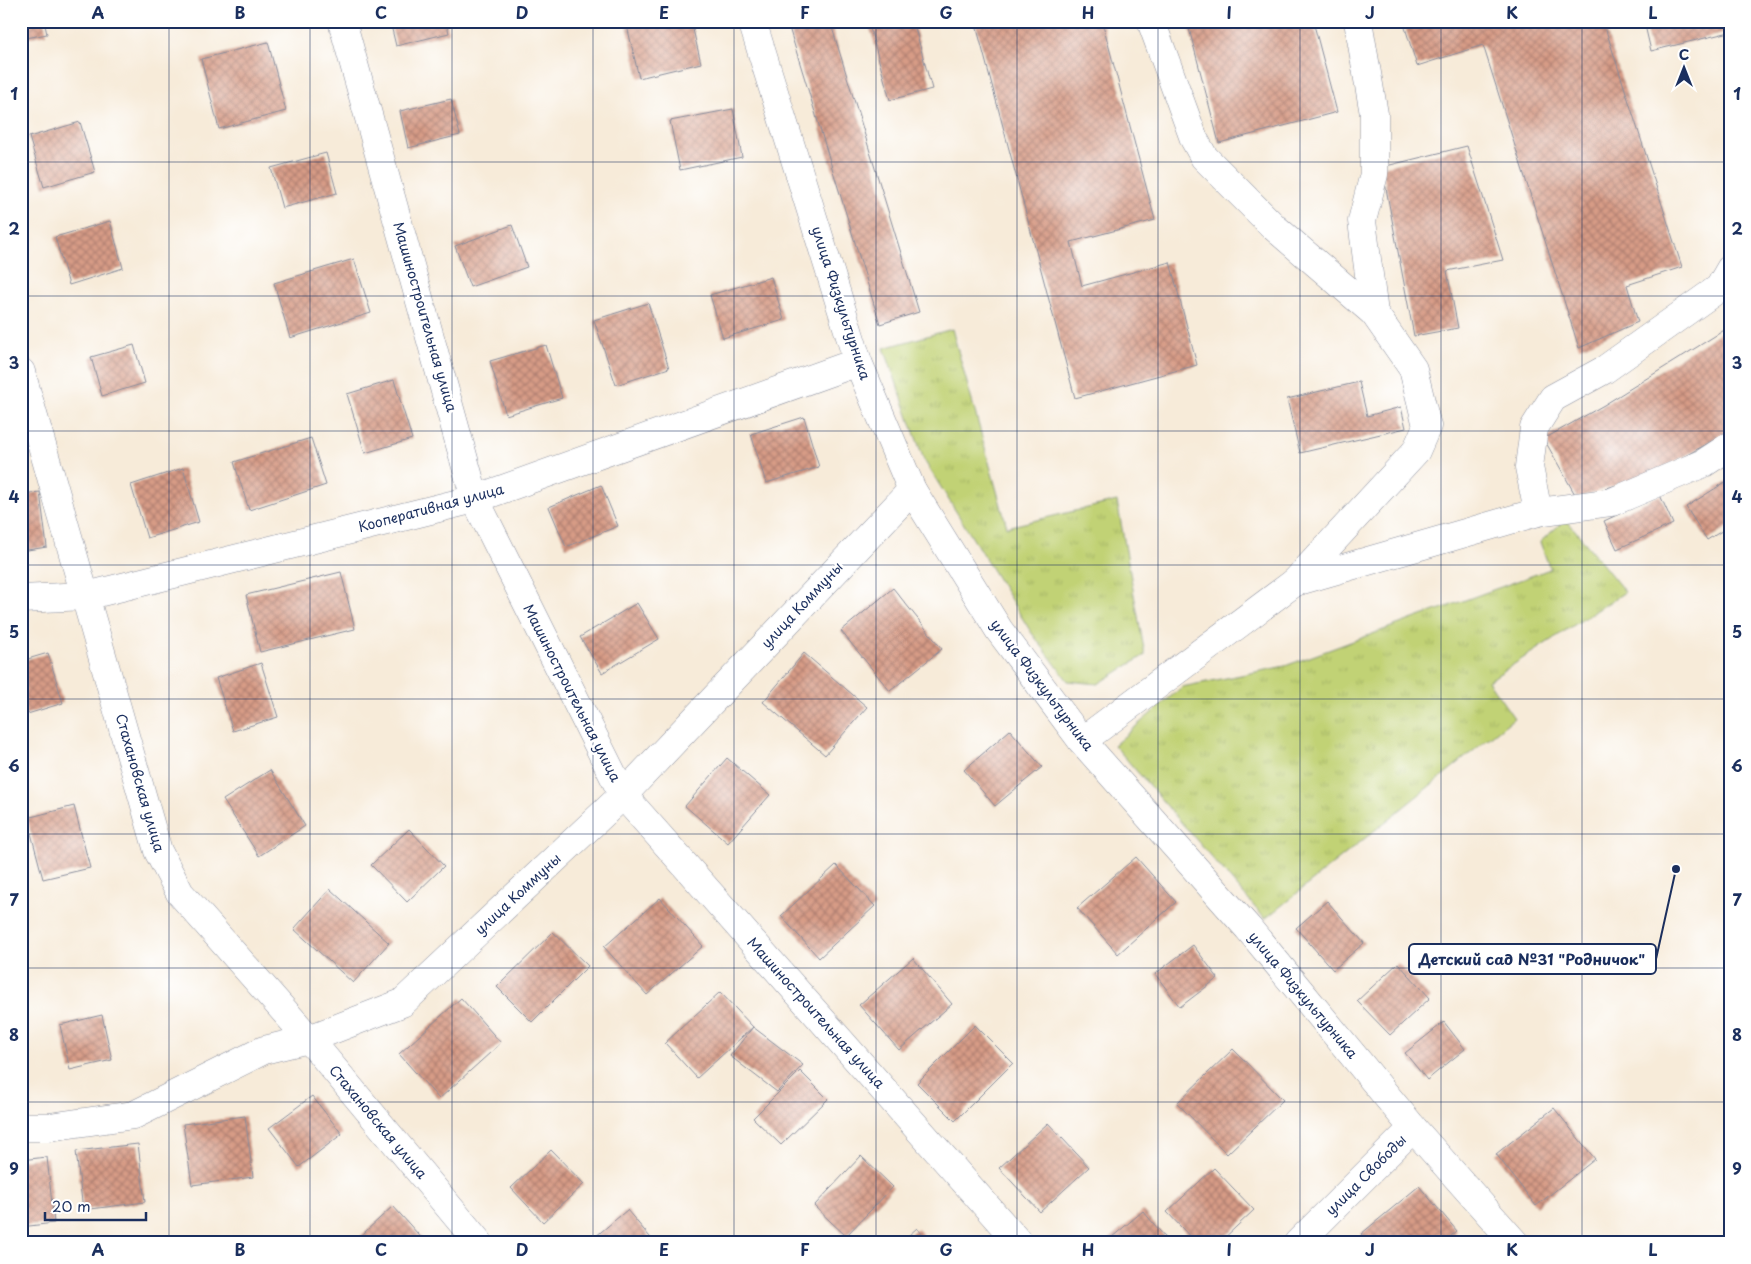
<svg xmlns="http://www.w3.org/2000/svg" width="1751" height="1264" font-family="'Playpen Sans',sans-serif">
	<defs>
		<pattern id="grass-tufts" width="24" height="20" patternUnits="userSpaceOnUse" patternTransform="scale(1.25)"><rect width="24" height="20" fill="#c1d274"/><path d="M3 7l-1-3M5 7V3M7 7l1-3M15 17l-1-3M17 17v-4M19 17l1-3" fill="none" stroke="#a5b567"/></pattern>
		<pattern id="building-cross-hatch" width="8" height="8" patternUnits="userSpaceOnUse" patternTransform="scale(1.25)"><rect width="8" height="8" fill="#d79b86"/><path d="M0 0l8 8M0 8l8-8" fill="none" stroke="#ae7f71"/></pattern>
	</defs>
	<rect width="100%" height="100%" fill="#fff"/>
	<filter id="ink" filterUnits="userSpaceOnUse"><feTurbulence type="fractalNoise" baseFrequency=".02" numOctaves="2"/><feDisplacementMap in="SourceGraphic" scale="10" xChannelSelector="R" yChannelSelector="G"/><feConvolveMatrix kernelMatrix="1 2 1 2 8 2 1 2 1" color-interpolation-filters="sRGB"/></filter>
	<filter id="wash" filterUnits="userSpaceOnUse"><feTurbulence type="fractalNoise" baseFrequency=".0096" numOctaves="4" result="noise"/><feDisplacementMap in="SourceGraphic" scale="20" xChannelSelector="R" yChannelSelector="G"/><feGaussianBlur stdDeviation="1.12" result="paint"/><feColorMatrix in="noise" values="0 0 0 0 0 0 0 0 0 0 0 0 0 0 0 0 0 1.4 0 .05"/><feComposite in="paint" operator="in"/></filter>
	<g filter="url(#wash)">
		<rect width="100%" height="100%" fill="#f7ebd9"/>
		<g fill="url(#grass-tufts)" stroke="#6e8069">
			<path d="M952 329 1007 527 1117 501 1145 655 1098 684 1068 681 1031 632 924 460 884 348Z"/>
			<path d="M1566 519 1625 592 1488 681 1514 718 1265 919 1114 745 1182 687 1285 666 1550 569 1540 542Z"/>
		</g>
		<g id="blocks">
			<g fill="url(#building-cross-hatch)">
				<path d="M21 21H44L47 34 21 39Z"/>
				<path d="M390 21H446L449 33 396 46Z"/>
				<path d="M626 21H691L701 63 639 78Z"/>
				<path d="M787 21H830L919 312 880 324Z"/>
				<path d="M868 21H913L932 89 890 100Z"/>
				<path d="M975 21H1102L1155 220 1071 242 1082 286 1170 262 1197 365 1075 398Z"/>
				<path d="M1187 21H1313L1337 112 1219 143Z"/>
				<path d="M1403 21H1603L1682 267 1627 285 1638 322 1579 348 1483 45 1417 66Z"/>
				<path d="M1644 21H1730V32L1651 51Z"/>
				<path d="M268 42 286 111 219 129 201 59Z"/>
				<path d="M451 99 460 135 408 148 400 111Z"/>
				<path d="M733 109 742 157 680 170 670 121Z"/>
				<path d="M80 122 95 172 44 187 29 137Z"/>
				<path d="M1467 146 1503 260 1447 271 1458 328 1414 336 1382 167Z"/>
				<path d="M326 153 337 193 282 208 271 168Z"/>
				<path d="M110 221 123 268 69 285 55 237Z"/>
				<path d="M512 225 527 267 470 287 455 246Z"/>
				<path d="M354 259 371 313 290 338 274 283Z"/>
				<path d="M771 277 784 320 723 338 710 295Z"/>
				<path d="M648 303 669 368 616 385 594 320Z"/>
				<path d="M1726 329 1730 336V431L1658 471 1577 498 1544 439 1604 405Z"/>
				<path d="M134 345 145 383 102 396 91 357Z"/>
				<path d="M546 345 562 398 506 415 490 361Z"/>
				<path d="M394 380 412 439 365 453 347 394Z"/>
				<path d="M1359 382 1367 416 1401 407 1406 428 1300 453 1287 399Z"/>
				<path d="M804 417 819 467 766 483 751 434Z"/>
				<path d="M311 438 326 485 249 510 234 462Z"/>
				<path d="M183 468 199 522 147 538 131 485Z"/>
				<path d="M1730 479V526L1707 540 1686 507Z"/>
				<path d="M601 485 618 526 566 547 549 507Z"/>
				<path d="M40 492 47 547 21 551V494Z"/>
				<path d="M1660 495 1673 524 1617 549 1604 521Z"/>
				<path d="M341 572 355 629 260 652 246 595Z"/>
				<path d="M893 588 942 649 890 691 841 631Z"/>
				<path d="M637 603 659 639 602 673 580 637Z"/>
				<path d="M48 653 63 703 21 716V661Z"/>
				<path d="M804 653 867 707 825 755 763 702Z"/>
				<path d="M261 663 278 717 233 731 216 678Z"/>
				<path d="M1010 730 1042 767 995 806 964 770Z"/>
				<path d="M727 758 770 795 728 843 685 806Z"/>
				<path d="M270 770 305 826 259 856 223 800Z"/>
				<path d="M74 806 90 868 43 879 27 818Z"/>
				<path d="M409 829 444 866 407 902 371 865Z"/>
				<path d="M1136 857 1176 902 1118 954 1077 908Z"/>
				<path d="M836 865 875 906 819 958 781 916Z"/>
				<path d="M330 889 389 943 353 983 294 929Z"/>
				<path d="M660 898 703 946 647 995 604 947Z"/>
				<path d="M1327 901 1364 943 1333 970 1296 928Z"/>
				<path d="M553 932 588 966 532 1022 497 987Z"/>
				<path d="M1193 945 1218 978 1180 1007 1155 974Z"/>
				<path d="M913 958 952 1004 899 1050 859 1005Z"/>
				<path d="M1398 963 1430 998 1390 1035 1357 1001Z"/>
				<path d="M720 992 753 1027 697 1078 665 1043Z"/>
				<path d="M461 998 501 1043 439 1099 399 1054Z"/>
				<path d="M102 1015 112 1060 70 1070 60 1025Z"/>
				<path d="M1444 1022 1465 1049 1427 1080 1405 1053Z"/>
				<path d="M975 1025 1013 1063 955 1121 917 1083Z"/>
				<path d="M753 1027 803 1065 777 1092 730 1056Z"/>
				<path d="M1233 1049 1283 1100 1227 1154 1177 1103Z"/>
				<path d="M800 1071 828 1099 781 1145 753 1118Z"/>
				<path d="M312 1096 342 1134 299 1167 269 1128Z"/>
				<path d="M1554 1108 1595 1159 1536 1206 1496 1154Z"/>
				<path d="M245 1116 253 1177 192 1185 183 1124Z"/>
				<path d="M1048 1123 1089 1167 1040 1212 999 1168Z"/>
				<path d="M138 1144 145 1202 83 1210 76 1151Z"/>
				<path d="M551 1150 584 1184 543 1222 511 1188Z"/>
				<path d="M861 1156 893 1187 846 1236 814 1206Z"/>
				<path d="M47 1157 54 1223 21 1227V1160Z"/>
				<path d="M1214 1168 1254 1210 1219 1243H1196L1167 1212Z"/>
				<path d="M1419 1186 1457 1231 1443 1243H1369L1361 1234Z"/>
				<path d="M393 1206 426 1243H353Z"/>
				<path d="M627 1210 655 1243H588Z"/>
				<path d="M1143 1211 1170 1243H1105Z"/>
				<path d="M917 1228 930 1243H900Z"/>
			</g>
		</g>
	</g>
	<g filter="url(#ink)">
		<use href="#blocks" fill-opacity="0" stroke="#898d9c" stroke-width="1"/>
		<g fill="none" stroke-linecap="round" stroke-linejoin="round">
			<defs>
				<g id="minor">
					<path d="M342 21 475 499 623 795 1019 1243"/>
					<path d="M752 21 858 362 912 490 999 630 1082 741 1248 928 1413 1128 1515 1243"/>
					<path d="M1151 21 1194 139 1204 157 1274 227 1374 313"/>
					<path d="M21 372 158 851 180 893 309 1039 479 1243"/>
					<path d="M1538 512 1529 467 1534 428 1553 398 1604 370 1719 288 1730 269"/>
					<path d="M1295 582 1538 512 1612 502 1704 463 1730 446"/>
					<path d="M21 599 86 596 475 499 858 362"/>
					<path d="M1082 741 1295 582 1416 451 1427 426 1413 369 1374 313 1362 221 1374 174V114L1358 21"/>
					<path d="M21 1127H49L134 1115 264 1050 309 1039 402 1003 623 795 912 490"/>
					<path d="M1298 1243 1413 1128"/>
				</g>
			</defs>
			<use href="#minor" stroke="#898d9c" stroke-width="29"/>
			<use href="#minor" stroke="#fff" stroke-width="28"/>
		</g>
	</g>
	<path fill="none" stroke="#1b2f5e" stroke-width="1" stroke-opacity="0.55" d="M169 21V1243M310 21V1243M452 21V1243M593 21V1243M734 21V1243M876 21V1243M1017 21V1243M1158 21V1243M1300 21V1243M1441 21V1243M1582 21V1243M21 162H1730M21 296H1730M21 431H1730M21 565H1730M21 699H1730M21 834H1730M21 968H1730M21 1102H1730"/>
	<g text-anchor="middle" stroke-width="5" stroke-linejoin="round" paint-order="stroke">
		<g font-size="14" fill="#1b2f5e" stroke="#fff">
			<text transform="translate(841 303) rotate(72)" y="5">улица Физкультурника</text>
			<text transform="translate(425 317) rotate(74)" y="5">Машиностроительная улица</text>
			<text transform="translate(431 508) rotate(-15)" y="5">Кооперативная улица</text>
			<text transform="translate(802 605) rotate(-47)" y="5">улица Коммуны</text>
			<text transform="translate(1042 685) rotate(53)" y="5">улица Физкультурника</text>
			<text transform="translate(572 693) rotate(63)" y="5">Машиностроительная улица</text>
			<text transform="translate(140 783) rotate(74)" y="5">Стахановская улица</text>
			<text transform="translate(518 894) rotate(-43)" y="5">улица Коммуны</text>
			<text transform="translate(1303 995) rotate(50)" y="5">улица Физкультурника</text>
			<text transform="translate(816 1013) rotate(48)" y="5">Машиностроительная улица</text>
			<text transform="translate(378 1122) rotate(50)" y="5">Стахановская улица</text>
			<text transform="translate(1366 1175) rotate(-45)" y="5">улица Свободы</text>
		</g>
	</g>
	<path fill="none" stroke="#1b2f5e" stroke-width="2" d="M1676 869L1656 959"/>
	<circle fill="#1b2f5e" stroke="#fff" stroke-width="2" cx="1676" cy="869" r="5"/>
	<rect fill="#fff" stroke="#1b2f5e" stroke-width="2" x="1409" y="944" width="247" height="30" rx="5"/>
	<g font-size="15" text-anchor="middle" font-weight="bold" fill="#1b2f5e">
		<text x="1532" y="965">Детский сад №31 "Родничок"</text>
	</g>
	<rect width="1751" height="1264" fill="none" stroke="#fff" stroke-width="55"/>
	<g transform="translate(1684 68)" stroke="#ffffff" stroke-width="4" paint-order="stroke">
	<path d="M0-4L9 19L0 12L-9 19Z" fill="#1b2f5e"/>
	<text y="-8" font-size="14" font-weight="bold" text-anchor="middle" fill="#1b2f5e">С</text>
	</g>
	<path d="M45 1212v8h101v-8" fill="none" stroke="#1b2f5e" stroke-width="2.5"/>
	<text x="52" y="1212" font-size="15" fill="#1b2f5e" stroke="#ffffff" stroke-width="4" paint-order="stroke">20 m</text>
	<rect x="28" y="28" width="1696" height="1208" fill="none" stroke="#1b2f5e" stroke-width="2"/>
	<g font-size="16" text-anchor="middle" font-weight="bold" fill="#1b2f5e">
		<text x="98" y="19">A</text>
		<text x="240" y="19">B</text>
		<text x="381" y="19">C</text>
		<text x="522" y="19">D</text>
		<text x="664" y="19">E</text>
		<text x="805" y="19">F</text>
		<text x="946" y="19">G</text>
		<text x="1088" y="19">H</text>
		<text x="1229" y="19">I</text>
		<text x="1370" y="19">J</text>
		<text x="1512" y="19">K</text>
		<text x="1653" y="19">L</text>
		<text x="14" y="100">1</text>
		<text x="1737" y="100">1</text>
		<text x="14" y="235">2</text>
		<text x="1737" y="235">2</text>
		<text x="14" y="369">3</text>
		<text x="1737" y="369">3</text>
		<text x="14" y="503">4</text>
		<text x="1737" y="503">4</text>
		<text x="14" y="638">5</text>
		<text x="1737" y="638">5</text>
		<text x="14" y="772">6</text>
		<text x="1737" y="772">6</text>
		<text x="14" y="906">7</text>
		<text x="1737" y="906">7</text>
		<text x="14" y="1041">8</text>
		<text x="1737" y="1041">8</text>
		<text x="14" y="1175">9</text>
		<text x="1737" y="1175">9</text>
		<text x="98" y="1256">A</text>
		<text x="240" y="1256">B</text>
		<text x="381" y="1256">C</text>
		<text x="522" y="1256">D</text>
		<text x="664" y="1256">E</text>
		<text x="805" y="1256">F</text>
		<text x="946" y="1256">G</text>
		<text x="1088" y="1256">H</text>
		<text x="1229" y="1256">I</text>
		<text x="1370" y="1256">J</text>
		<text x="1512" y="1256">K</text>
		<text x="1653" y="1256">L</text>
	</g>
</svg>
